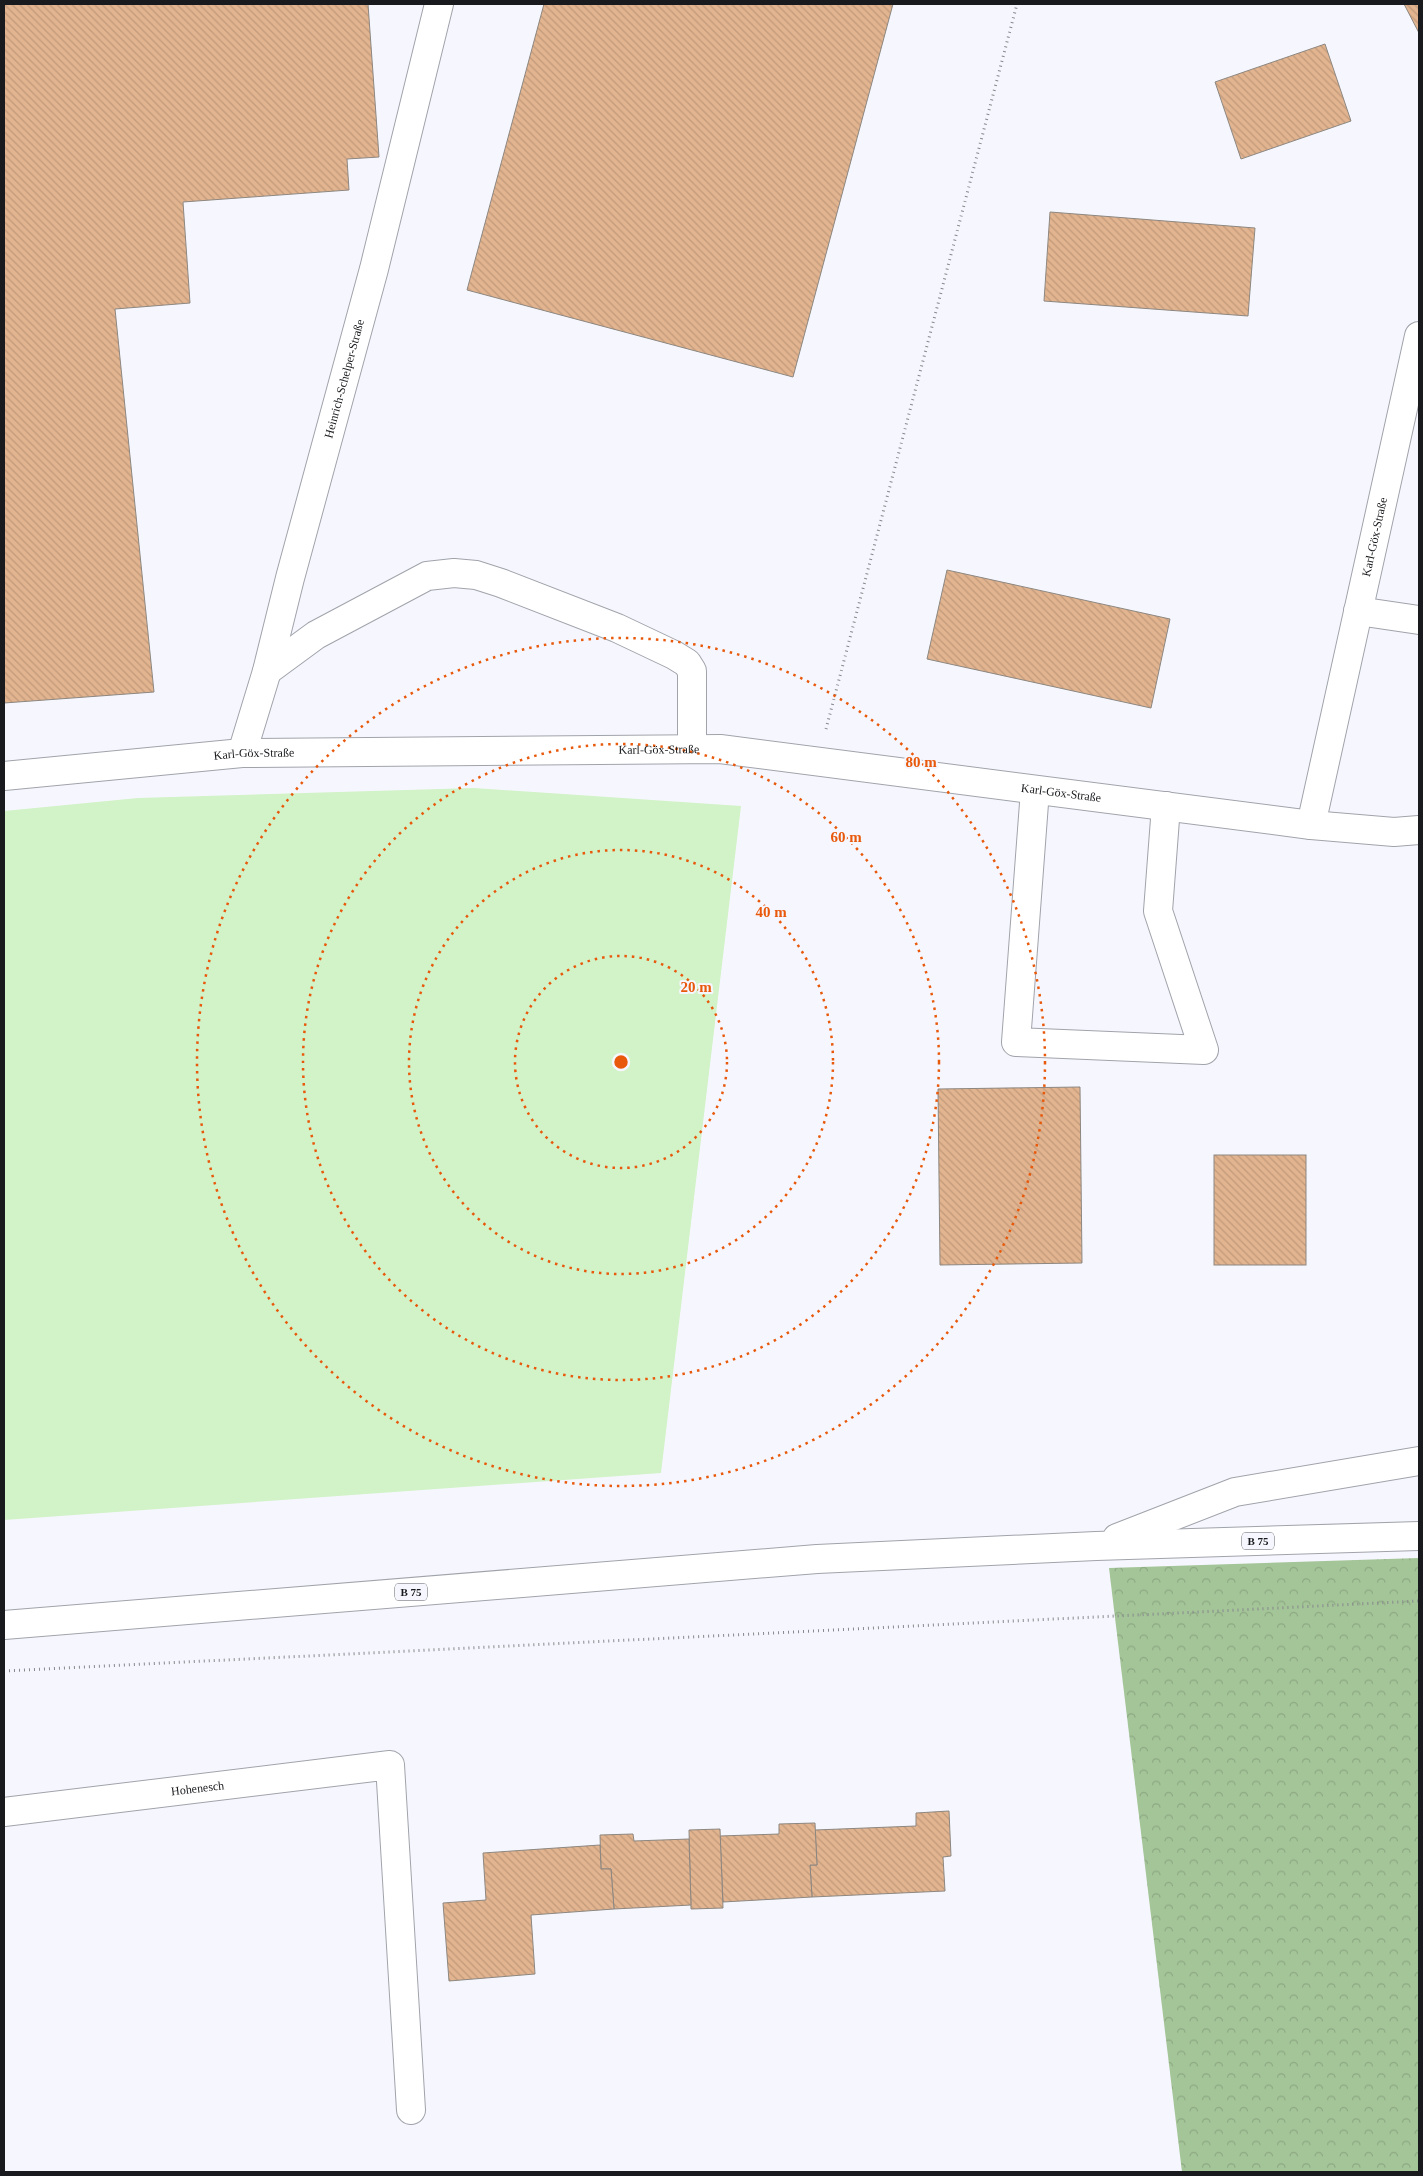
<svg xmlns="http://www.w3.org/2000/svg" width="1423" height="2176" font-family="Georgia,serif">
	<defs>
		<pattern id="forest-crowns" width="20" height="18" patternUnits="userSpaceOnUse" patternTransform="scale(1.25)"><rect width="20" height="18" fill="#a4c598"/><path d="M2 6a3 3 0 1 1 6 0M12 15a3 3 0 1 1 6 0" fill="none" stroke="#8da983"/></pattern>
		<pattern id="building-back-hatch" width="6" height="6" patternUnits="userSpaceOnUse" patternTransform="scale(1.25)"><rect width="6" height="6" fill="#e2b48f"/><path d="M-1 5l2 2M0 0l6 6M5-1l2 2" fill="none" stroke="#c19a7b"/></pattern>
	</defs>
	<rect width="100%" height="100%" fill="#f6f7fe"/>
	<path fill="#d2f2c7" d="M474 788 741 806 661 1473 4 1520V811L138 798Z"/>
	<path fill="url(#forest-crowns)" d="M1419 1558V2172H1182L1109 1568Z"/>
	<g fill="url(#building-back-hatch)" stroke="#8d8781">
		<path d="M4 4H368L379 157 347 159 349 190 183 202 190 303 115 309 154 692 4 703Z"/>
		<path d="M544 4H893L793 377 467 290Z"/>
		<path d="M1404 4H1419V33Z"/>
		<path d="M1325 44 1351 121 1241 159 1215 82Z"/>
		<path d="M1050 212 1255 228 1248 316 1044 301Z"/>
		<path d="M947 570 1170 619 1151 708 927 659Z"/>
		<path d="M1080 1087 1082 1263 940 1265 938 1089Z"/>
		<rect x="1214" y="1155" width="92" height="110"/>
		<path d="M949 1811 951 1856 943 1857 945 1891 812 1897 810 1865H817L815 1830 916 1826V1813Z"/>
		<path d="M815 1823 817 1865H810L812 1897 723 1902 720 1836 779 1834V1824Z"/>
		<path d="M720 1829 723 1908 691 1909 689 1830Z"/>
		<path d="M633 1834 634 1841 689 1839 691 1905 614 1909 611 1869H601L600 1835Z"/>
		<path d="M600 1845 601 1869H611L614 1909 531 1915 535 1974 449 1981 443 1903 486 1900 483 1853Z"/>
	</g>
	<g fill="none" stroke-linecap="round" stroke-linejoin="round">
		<defs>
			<g id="minor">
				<path d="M1358 611 1419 620"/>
				<path d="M267 671 316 635 427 576 454 573 476 575 501 583 617 628 674 655 687 663 692 671V749"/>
				<path id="s1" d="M242 753 267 671 290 578 374 269 439 4"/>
				<path id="s2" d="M4 776 242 753 720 749 1311 825 1394 832 1419 830"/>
				<path d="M1035 790 1016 1042 1204 1050 1158 911 1166 806"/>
				<path id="s3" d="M1311 825 1419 336"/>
				<path id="s4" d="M4 1812 390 1765 411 2110"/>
			</g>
			<g id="major">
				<path d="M1117 1538 1235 1492 1419 1461"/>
				<path d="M4 1625 817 1559 1096 1546 1419 1536"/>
			</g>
		</defs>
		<use href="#minor" stroke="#a1a3ab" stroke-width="30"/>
		<use href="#major" stroke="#a1a3ab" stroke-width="30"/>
		<g stroke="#87888d" stroke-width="3" stroke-dasharray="1 4" stroke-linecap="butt">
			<path d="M826 729 1017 4"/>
			<path d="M4 1671 1419 1601"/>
		</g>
		<use href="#minor" stroke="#fff" stroke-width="28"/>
		<use href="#major" stroke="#fff" stroke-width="28"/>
	</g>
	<g fill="none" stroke="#e8590c" stroke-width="2.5" stroke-dasharray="2.5 5">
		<circle cx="621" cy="1062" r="106"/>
		<circle cx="621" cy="1062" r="212"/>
		<circle cx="621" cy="1062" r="318"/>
		<circle cx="621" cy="1062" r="424"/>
	</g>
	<g text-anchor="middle" stroke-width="4" stroke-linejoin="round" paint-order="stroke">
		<g fill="#f6f7fe" stroke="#5b5c60" stroke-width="1">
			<rect x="1242" y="1532.5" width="32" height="17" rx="4"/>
			<rect x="395" y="1583.5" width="32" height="17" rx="4"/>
		</g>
		<g font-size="11" font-weight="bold" fill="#191a1d">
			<text x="1258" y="1545">B 75</text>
			<text x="411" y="1596">B 75</text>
		</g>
		<g font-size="12" fill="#191a1d" stroke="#f6f7fe">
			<text dy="4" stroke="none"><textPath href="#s1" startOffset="388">Heinrich-Schelper-Straße</textPath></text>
			<text dy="4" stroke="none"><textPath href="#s3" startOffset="295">Karl-Göx-Straße</textPath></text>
			<text dy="4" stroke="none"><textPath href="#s2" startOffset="656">Karl-Göx-Straße</textPath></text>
			<text dy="4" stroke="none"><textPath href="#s2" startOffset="251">Karl-Göx-Straße</textPath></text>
			<text dy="4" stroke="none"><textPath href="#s2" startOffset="1061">Karl-Göx-Straße</textPath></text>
			<text dy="4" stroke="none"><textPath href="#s4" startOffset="195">Hohenesch</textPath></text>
		</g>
	</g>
	<circle cx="621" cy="1062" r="8" fill="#e8590c" stroke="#f6f7fe" stroke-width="2.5"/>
	<g font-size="15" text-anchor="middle" font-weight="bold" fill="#e8590c" stroke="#f6f7fe" stroke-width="4" stroke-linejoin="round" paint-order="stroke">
		<text x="921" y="767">80 m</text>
		<text x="846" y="842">60 m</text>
		<text x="771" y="917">40 m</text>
		<text x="696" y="992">20 m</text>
	</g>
	<rect width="1423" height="2176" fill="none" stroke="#191a1d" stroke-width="10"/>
</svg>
